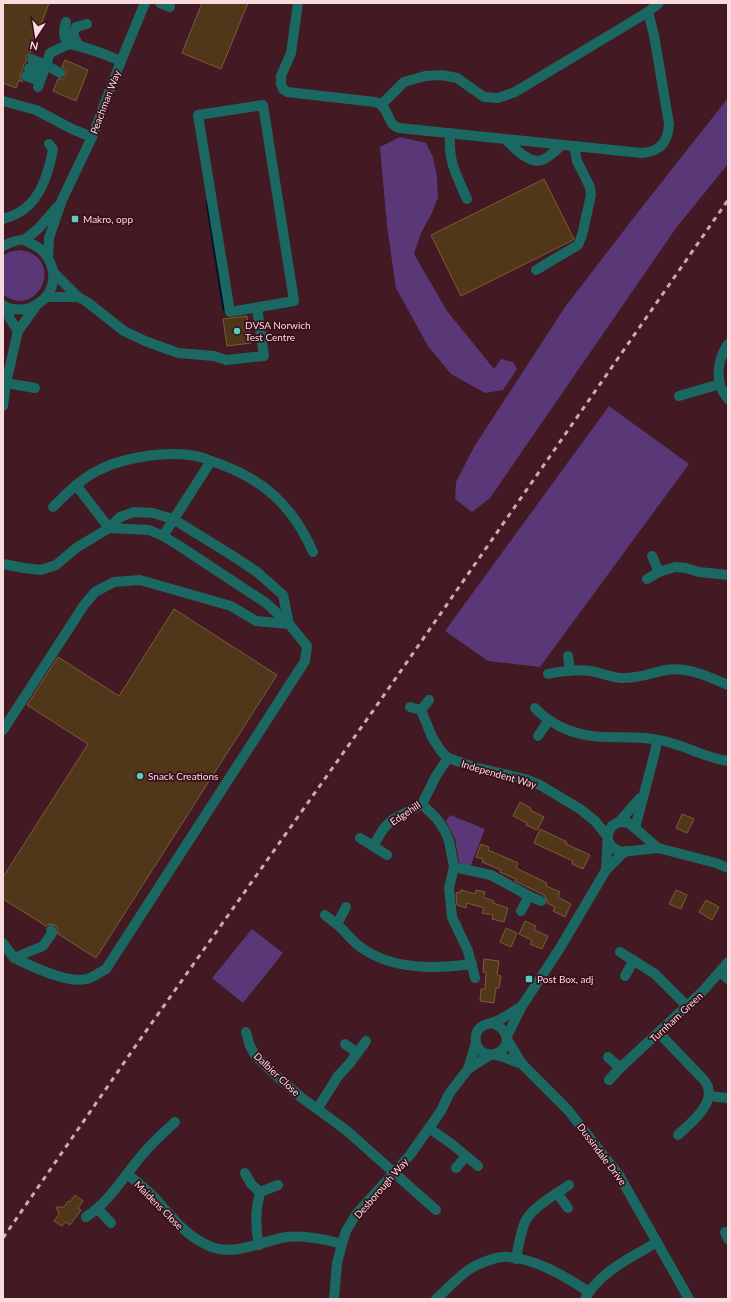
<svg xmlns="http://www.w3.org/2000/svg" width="731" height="1302" font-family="Lato,sans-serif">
	<rect width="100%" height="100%" fill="#431923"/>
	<g fill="#5a3877">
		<path d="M728 98V164L676 228 490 498 472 512 455 499 456 482 474 447 565 307 635 216Z"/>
		<path d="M400 137 426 143 433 157 437 177 438 197 432 213 421 233 414 254 447 311 494 369 501 359 513 362 517 369 503 390 485 393 451 374 428 346 396 288 387 226 380 147Z"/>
		<path d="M19 250C23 251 28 251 31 253 63 270 32 319 3 294V256L9 252Z"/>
		<path d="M609 406 689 464 540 667 488 661 445 631Z"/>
		<path d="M450 815 485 829 470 867 459 862 455 839 446 821Z"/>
		<path d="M252 929 283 953 243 1003 212 978Z"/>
	</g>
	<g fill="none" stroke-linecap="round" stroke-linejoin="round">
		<path stroke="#00142a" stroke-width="3" d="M207 202 224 310"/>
	</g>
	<g fill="#513719" stroke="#7c5b38">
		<path d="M3 3H49L30 53 26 56V62L23 65V70L20 74V78L23 82 19 80 16 88 3 83Z"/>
		<path d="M202 3H248L221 69 182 53Z"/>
		<path d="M65 60 88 70 76 101 53 91 58 79H63L66 76V70L62 67Z"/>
		<path d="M544 179 574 239 573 240 461 296 431 235Z"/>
		<path d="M247 316 251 343 227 346 223 319Z"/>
		<path d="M174 609 277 675 96 958 58 934 57 928 55 925 49 924 46 926 3 899V877L88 744 27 705 58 657 119 696Z"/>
		<path d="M520 802 531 808 530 810 544 817 537 830 526 825 527 823 513 816Z"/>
		<path d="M682 814 694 819 687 833 676 828Z"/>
		<path d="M540 829 567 842 566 844 590 855 583 869 572 864 573 861 534 843Z"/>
		<path d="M481 844 489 847 488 850 518 863 516 868 547 883 546 886 560 892 558 897 571 904 565 917 553 911 555 907 547 903V900L544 895 515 881 516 879 500 872 501 870 482 862 483 859 476 857Z"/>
		<path d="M461 890 475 894 476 890 485 892 483 897 494 901 493 903 508 908 504 922 492 919 493 915 482 913 484 908 467 903 466 908 457 905 456 895 457 892 460 893Z"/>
		<path d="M676 890 687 895 681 909 669 904Z"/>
		<path d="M706 900 719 907 712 920 699 912Z"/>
		<path d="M525 921 536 926 534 930 548 936 542 949 530 944 532 940 519 934Z"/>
		<path d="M506 928 517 933 511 947 500 942Z"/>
		<path d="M484 959 499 961 497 975 501 976 499 988H496L494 1003 480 1001 481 989H485L486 972H483Z"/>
		<path d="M75 1195 83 1201 78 1208 81 1210 70 1225 65 1222 62 1226 54 1221 59 1214 56 1207H64L68 1201 70 1202Z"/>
	</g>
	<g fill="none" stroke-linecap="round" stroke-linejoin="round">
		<g stroke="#1b6862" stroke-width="10">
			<path d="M160 3 170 7"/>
			<path d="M298 3 291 53 281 76V84L283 89 287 92 375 102C377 103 379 103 381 105 389 111 388 125 399 128L642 153C660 152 668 142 669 124L654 35 648 12"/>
			<path d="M66 22C63 32 63 37 69 44 87 47 104 54 121 61"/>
			<path d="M79 46C75 38 71 35 76 27L87 24"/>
			<path d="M32 59 46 65 60 73"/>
			<path d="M29 68 43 73"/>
			<path d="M26 76 40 81"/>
			<path d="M38 87 50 53 69 44"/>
			<path d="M3 101 36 110 72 129 92 137"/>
			<path d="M263 105 294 301 230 312 198 115Z"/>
			<path d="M381 105 404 82 425 76 442 75 457 78 484 97 498 98 515 92 648 12 659 3"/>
			<path d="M450 133C448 162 456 174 467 199"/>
			<path d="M505 139C513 147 530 165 542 160 550 157 556 150 562 145"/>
			<path d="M3 219C8 217 13 216 18 213 40 202 49 172 53 149L49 144"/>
			<path d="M24 240 38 229 57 207"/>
			<path d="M3 246C9 243 17 239 24 240 26 241 30 243 32 244 54 254 61 283 43 300 38 304 34 307 27 309 19 310 10 310 3 305"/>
			<path d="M48 257 49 238 62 200 92 137 121 61 145 3"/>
			<path d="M536 270 578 245 582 235 591 195 590 187 577 161 574 146"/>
			<path d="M54 273 78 297 87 302 124 331 145 341 178 353 214 356 226 360 264 356 257 308"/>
			<path d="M46 297H78"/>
			<path d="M7 308 10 319 18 331"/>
			<path d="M728 344C717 360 714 383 728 399"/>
			<path d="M6 383 35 388"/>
			<path d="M679 396 720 384"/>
			<path d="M3 406 6 383 18 331 36 306"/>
			<path d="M211 461C261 477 292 504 313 552"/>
			<path d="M53 507C67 493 82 478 99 470 126 456 184 447 211 461L163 536"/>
			<path d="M652 556 659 572"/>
			<path d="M3 564 24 568 41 570 56 565 76 548 109 528 120 517 134 512 153 513 173 519 233 556 257 572 283 595 289 624"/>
			<path d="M647 579 659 572 675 567 686 568 699 572 728 575"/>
			<path d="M568 656 570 671"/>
			<path d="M548 674C561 671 577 669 591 671 601 673 610 677 621 678 637 679 651 673 666 670 687 666 709 677 728 685"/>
			<path d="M410 707 421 710 432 737 441 751 448 758 474 767 525 779 540 785 580 809 595 821 608 837"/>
			<path d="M535 708C542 716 550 721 559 726 596 745 628 732 664 741 686 746 706 758 728 761"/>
			<path d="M421 710 429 700"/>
			<path d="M3 730 84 605 95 592 114 582 140 580 231 606 256 621 289 624"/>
			<path d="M538 736 549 720"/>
			<path d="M422 804 437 819 445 831 449 841 454 867 449 888 452 917 468 951 475 978"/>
			<path d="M619 822 640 798"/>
			<path d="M635 828 655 752 657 740"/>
			<path d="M360 838 373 846"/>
			<path d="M608 841 613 848 621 852 658 848 716 863 728 868"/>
			<path d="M387 855 373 846 384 828 392 820 422 804 436 776 448 758"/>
			<path d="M454 867 491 875 529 896 541 901"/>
			<path d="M606 870 608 833 612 826 615 824 619 822 629 823 658 848"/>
			<path d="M521 911 529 896"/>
			<path d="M325 915C331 920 337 924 342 929 348 935 354 943 362 948 393 970 435 969 472 964"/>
			<path d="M337 924 346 907"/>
			<path d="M3 943 14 958 43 946 52 933 51 930"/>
			<path d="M620 952 655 974 687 1006"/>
			<path d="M14 958C32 966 67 984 86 979 93 978 100 972 106 969L305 661 307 646 289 624 266 603 178 545 163 536 149 530 109 528 76 485"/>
			<path d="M720 972 728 979"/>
			<path d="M625 976 634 960"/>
			<path d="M522 1006C512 1012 503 1019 492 1023 488 1024 484 1024 481 1027 473 1034 474 1048 484 1053 488 1055 491 1054 496 1055 504 1057 513 1061 522 1064"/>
			<path d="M491 1023C509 1028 513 1047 495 1054"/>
			<path d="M246 1032 250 1046 255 1055 271 1071 302 1098 346 1130 436 1210"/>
			<path d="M659 1033 703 1079C705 1081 707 1084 708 1087 714 1106 689 1124 678 1135"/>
			<path d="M507 1036 522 1006 560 948 606 870 625 851"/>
			<path d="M507 1039 522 1064 568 1110 619 1175 689 1299"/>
			<path d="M345 1044 357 1053"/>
			<path d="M608 1057 620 1068"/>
			<path d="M468 1069 476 1043"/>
			<path d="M609 1080 620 1068 702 992 728 962"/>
			<path d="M709 1096 727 1098"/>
			<path d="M318 1108 338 1076 350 1063 366 1041"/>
			<path d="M429 1128 453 1145 478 1166"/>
			<path d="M456 1168 466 1156"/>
			<path d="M245 1173 251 1184 260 1192"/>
			<path d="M127 1174C136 1181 145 1188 153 1196 170 1214 183 1234 207 1245 233 1258 261 1241 287 1237 305 1235 324 1239 342 1244"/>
			<path d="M557 1193 568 1208"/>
			<path d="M98 1209 111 1223"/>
			<path d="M86 1217C110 1201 124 1176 142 1155 152 1143 164 1132 175 1122"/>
			<path d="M725 1232 728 1239"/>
			<path d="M259 1245C255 1227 255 1211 260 1192L278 1185"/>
			<path d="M516 1259C518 1247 520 1234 525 1222 532 1207 555 1195 569 1185"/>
			<path d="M334 1299 337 1263 342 1244 346 1231 357 1213 410 1155 441 1111 449 1094 468 1069 490 1055"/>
			<path d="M436 1299C448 1289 459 1275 473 1267 481 1263 492 1258 502 1257 529 1255 567 1277 589 1292"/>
			<path d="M585 1299C600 1271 631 1258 657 1242"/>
		</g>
		<path stroke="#cbaab0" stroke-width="3" stroke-dasharray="5 5" stroke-linecap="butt" d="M3 1238 139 1041 375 708 728 200"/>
	</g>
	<g fill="#56cec3" stroke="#380f1a" stroke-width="1.5">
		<rect x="71" y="215" width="8" height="8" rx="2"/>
		<circle cx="237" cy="331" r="4"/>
		<circle cx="140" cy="776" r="4"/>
		<rect x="525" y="975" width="8" height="8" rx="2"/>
	</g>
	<g text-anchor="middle" stroke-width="3.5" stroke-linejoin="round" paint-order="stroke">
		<g font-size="10" fill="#f8dbdf" stroke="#380f1a">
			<text transform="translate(105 102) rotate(-69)" y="4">Peachman Way</text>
			<text transform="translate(499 774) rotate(16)" y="4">Independent Way</text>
			<text transform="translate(405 813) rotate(-34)" y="4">Edgehill</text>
			<text transform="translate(676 1017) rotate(-43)" y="4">Turnham Green</text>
			<text transform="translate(277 1074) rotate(43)" y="4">Dalbier Close</text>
			<text transform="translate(602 1154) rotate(53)" y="4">Dussindale Drive</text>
			<text transform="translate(381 1188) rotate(-49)" y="4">Desborough Way</text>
			<text transform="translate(159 1205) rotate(45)" y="4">Maidens Close</text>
		</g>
		<g font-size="10" fill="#f8dbdf" stroke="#380f1a" text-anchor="start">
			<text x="83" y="223">Makro, opp</text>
			<text x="245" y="329">DVSA Norwich<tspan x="245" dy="12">Test Centre</tspan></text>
			<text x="148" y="780">Snack Creations</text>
			<text x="537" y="983">Post Box, adj</text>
		</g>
	</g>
	<rect width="731" height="1302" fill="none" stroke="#f8dbdf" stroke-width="8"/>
	<g transform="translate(36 36) rotate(192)" stroke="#380f1a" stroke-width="3" paint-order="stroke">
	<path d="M0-3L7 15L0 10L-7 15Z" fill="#f8dbdf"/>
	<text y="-6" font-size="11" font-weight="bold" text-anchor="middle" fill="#f8dbdf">N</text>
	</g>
</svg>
